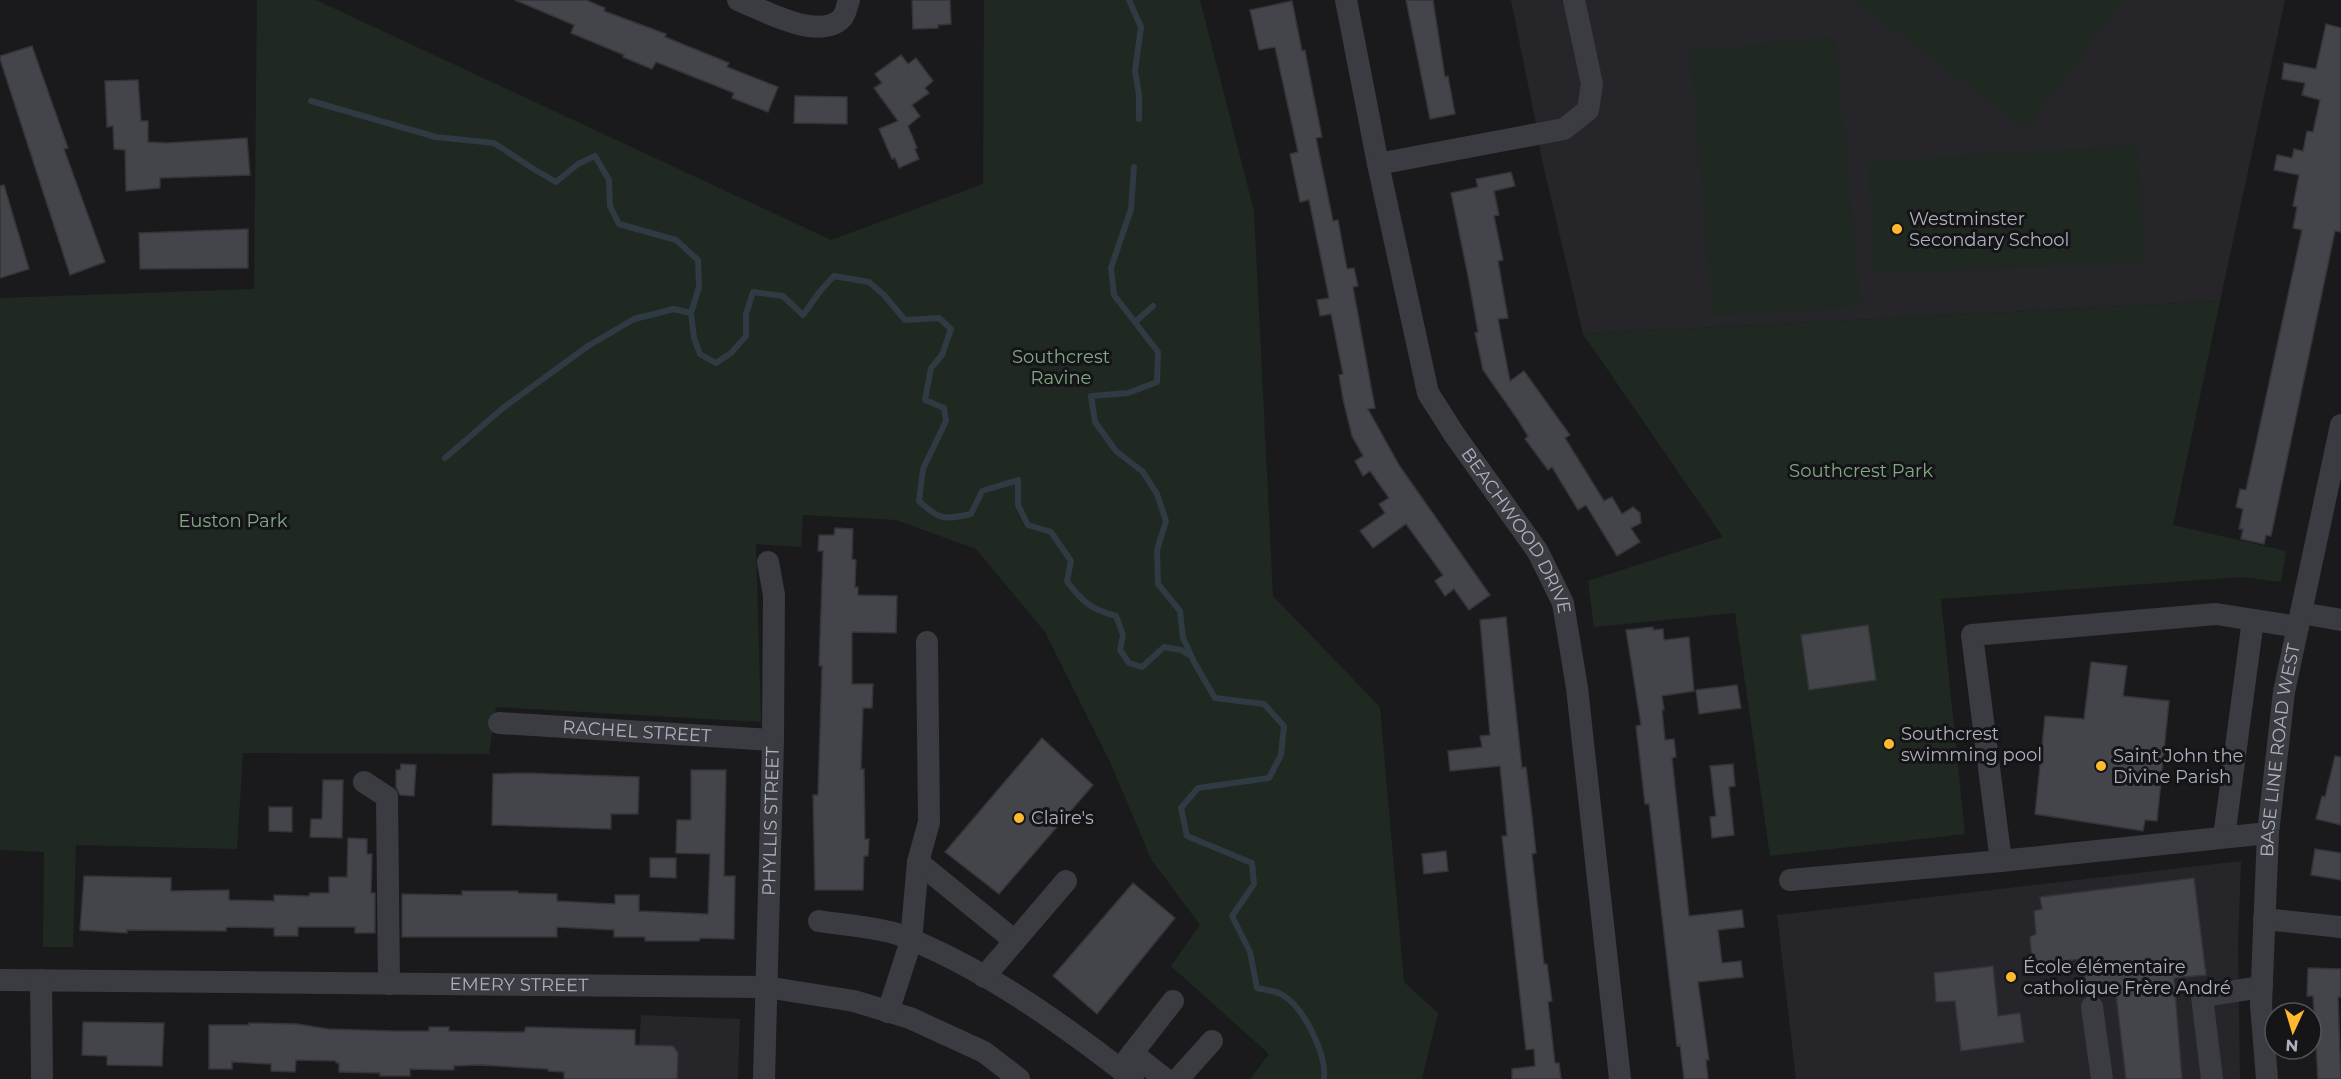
<svg xmlns="http://www.w3.org/2000/svg" width="2341" height="1079" font-family="Montserrat,sans-serif">
	<rect width="100%" height="100%" fill="#1a1a1d"/>
	<g fill="#26262a">
		<path d="M1511 0H2285L2220 301 1583 334 1541 156 1536 124Z"/>
		<path d="M2241 861 2238 947 2240 1079H1796L1777 915Z"/>
		<path d="M641 1015 740 1019 738 1079H637Z"/>
	</g>
	<g fill="#1f2921">
		<path d="M257 0H316L831 240 983 184 984 0H1200L1254 211 1273 596 1380 707 1404 982 1438 1013 1422 1079H1250L1269 1054 1171 966 1200 925 1151 859 1111 764 1045 632 976 549 896 520 803 515 801 547 756 544 761 722 496 707 489 754 243 753 237 849 76 845 73 947H43L44 852 0 850V298L254 289Z"/>
		<path d="M1853 0H2121L2123 1 2027 129Z"/>
		<path d="M1835 37 1861 306 1713 316 1690 51Z"/>
		<path d="M2138 145 2144 263 1874 273 1868 162Z"/>
		<path d="M2220 301 2173 525 2286 551 2281 582 2241 577 1941 599 1965 834 1770 856 1735 613 1594 627 1588 581 1723 537 1583 334Z"/>
	</g>
	<g fill="none" stroke-linecap="round" stroke-linejoin="round">
		<g stroke="#2f3a42" stroke-width="6">
			<path d="M1129 0 1141 27 1135 71 1139 95V119"/>
			<path d="M311 101 436 137 494 143 532 168 556 182 578 164 595 156 609 180 610 206 619 224 676 240 698 260 699 287 691 313 694 338 700 354 716 363 731 353 746 336V314L753 292 783 296 803 315 821 290 834 276 869 282 884 295 905 320 939 318 951 329 942 355 931 368 925 400 944 408 946 421 923 469 919 501C939 520 944 520 971 514L982 491 1018 480V505L1028 525 1051 532 1071 561 1067 581C1082 602 1091 609 1116 616L1123 635 1120 650 1129 663 1142 667 1164 647 1181 650 1191 656"/>
			<path d="M1134 167 1131 209 1111 268 1114 295 1158 352 1157 382 1128 393 1091 396 1095 422 1116 451 1143 472 1157 494 1166 521 1157 550 1158 584 1180 611 1183 638 1194 662 1215 698 1264 704 1284 726 1281 755 1269 778 1198 788 1181 808 1187 836 1252 863 1254 884 1232 916 1250 952 1257 988C1265 990 1278 991 1284 996 1305 1009 1327 1056 1324 1079"/>
			<path d="M1135 322 1153 306"/>
			<path d="M445 458 503 408 588 346 634 319 674 309 691 313"/>
		</g>
	</g>
	<g fill="#44454a" stroke="#343439" stroke-width="1.5">
		<path d="M515 0H586L605 8 604 11 666 34 665 37 729 63 727 67 778 87 768 112 732 98 734 93 656 62 652 69 623 57 624 55 571 33 574 25Z"/>
		<path d="M912 0H950L951 24 938 25V28L913 29Z"/>
		<path d="M1406 0H1433L1445 77 1448 76 1455 114 1430 119Z"/>
		<path d="M1292 1 1302 51 1305 50 1312 87 1322 137 1316 138 1333 221 1338 220 1347 269 1354 268 1358 286 1353 287 1375 408 1368 409 1399 465 1490 595 1469 610 1454 589 1445 596 1435 581 1443 575 1406 524 1373 548 1360 531 1385 513 1379 504 1389 498 1370 471 1363 476 1355 461 1363 456 1352 436 1343 399 1339 375 1343 374 1331 314 1320 316 1317 300 1329 298 1309 200 1300 202 1290 154 1298 152 1275 47 1259 50 1250 10Z"/>
		<path d="M2326 24 2341 28V232L2335 231 2271 536 2266 535 2264 544 2241 539 2243 529H2239L2243 509 2236 507 2240 489 2246 490 2302 230 2293 228 2297 207 2293 206 2299 175 2274 170 2277 155 2292 158 2294 149 2303 151 2307 131 2313 132 2320 100 2302 95 2305 83 2282 79 2284 63 2316 69Z"/>
		<path d="M32 46 68 148 64 149 105 262 70 275 0 59V56Z"/>
		<path d="M901 55 908 64 916 58 933 81 925 88 929 93 912 105 920 116 908 126 917 148 915 149 919 159 899 168 895 158 892 159 879 129 898 121 874 88 882 83 875 74Z"/>
		<path d="M138 80 141 121H148V142L167 143 247 138 250 175 160 178V188L126 191 125 150 114 149 113 126 107 127 105 81Z"/>
		<path d="M795 96 847 97V124L794 123Z"/>
		<path d="M1511 172 1515 186 1494 191 1499 215 1494 216 1503 260 1498 261 1508 318 1498 319 1510 381 1524 371 1570 435 1565 438 1604 501 1612 497 1622 514 1633 507 1640 513 1641 523 1631 528 1640 542 1617 556 1586 505 1578 510 1552 467 1548 470 1525 439 1528 436 1518 420 1483 370 1475 333 1478 332 1468 276 1451 193 1478 187 1476 179Z"/>
		<path d="M4 185 29 269 0 278V186Z"/>
		<path d="M248 229V268L140 269 139 233Z"/>
		<path d="M835 528 853 529 852 559 856 560 855 587H858V595L897 596 896 633 852 632V684H873L872 708H863L861 769H864L865 839H869L868 856H864L863 890H815L813 795H818L822 666H819L823 551H818L819 535H834Z"/>
		<path d="M1506 617 1522 768 1526 767 1532 816 1536 853 1532 854 1544 964H1547L1552 1001 1548 1002 1555 1063H1559L1561 1079H1512V1069L1535 1066 1534 1049 1526 1050 1502 836H1507L1500 766 1450 771 1448 751 1482 747 1480 736 1490 735 1480 620Z"/>
		<path d="M1868 625 1876 680 1809 690 1801 635Z"/>
		<path d="M1653 627V630L1663 629 1664 640 1689 637 1694 691 1662 696 1664 710H1662L1665 740 1674 739 1676 757 1672 758 1689 916 1742 910 1744 927 1718 930 1722 963 1741 961 1743 977 1698 982 1709 1060H1706L1708 1079H1684L1680 1045 1677 1046 1649 804H1645L1636 726 1641 725 1626 630Z"/>
		<path d="M2091 662 2127 666 2123 696 2169 701 2157 821 2145 820 2143 831 2035 814 2045 716 2084 719Z"/>
		<path d="M1737 685 1741 708 1699 714 1696 690Z"/>
		<path d="M1042 738 1093 785 999 894 945 852Z"/>
		<path d="M2335 756 2341 757V825L2316 819 2322 796 2325 797Z"/>
		<path d="M401 764 416 765 414 796 400 795 396 787V770H400Z"/>
		<path d="M1733 764 1735 786 1729 787 1734 835 1712 838 1710 817 1716 816 1710 766Z"/>
		<path d="M691 770H726L724 876H735L734 939 700 938 699 941H645V937H614V930L557 927V937H402V894L462 895V891H518V893L557 894V901L615 904V895H639V911L708 914 710 854 676 853 677 820H691Z"/>
		<path d="M524 773 639 777 638 814H611V829L492 825 493 774Z"/>
		<path d="M323 780H343L342 838 310 837 311 819H322Z"/>
		<path d="M269 807H292V832L269 831Z"/>
		<path d="M348 838 367 839V854H372L371 893H375V933H355V927H298V936H274V928L229 927 226 928V931L127 930V933L80 930 84 876 171 878V891L229 890V900L274 901V895L309 896 310 893H329V877H347Z"/>
		<path d="M2315 849 2341 853V880L2311 875Z"/>
		<path d="M1446 851 1448 871 1424 874 1422 854Z"/>
		<path d="M650 858H676V878L650 877Z"/>
		<path d="M2194 878 2206 975 2174 978 2182 1079H2126L2115 986 2087 991 2082 959 2032 964 2030 937 2036 934 2034 911 2042 909 2040 897Z"/>
		<path d="M1133 883 1175 918 1097 1014 1053 976Z"/>
		<path d="M1993 966 1998 1016 2020 1013 2024 1042 1961 1051 1955 1001 1936 1002 1934 973Z"/>
		<path d="M2308 968 2341 969V997H2338L2341 1079H2318L2313 996H2307Z"/>
		<path d="M83 1022 164 1023 162 1066 107 1065V1056L82 1055Z"/>
		<path d="M249 1023 297 1024 328 1029 395 1031H429V1027H449V1031L503 1032H524L526 1027 635 1030V1045L673 1046 678 1053 677 1079H564V1072L548 1071V1069L480 1065 454 1066V1070L410 1069V1076H380V1073L339 1072V1063H336V1061L296 1060 295 1072 271 1071V1064L232 1062V1069H209V1025H249Z"/>
	</g>
	<g fill="none" stroke-linecap="round" stroke-linejoin="round">
		<g stroke="#3b3c42" stroke-width="22">
			<path d="M738 0C763 10 819 42 842 18 846 14 847 5 849 0"/>
			<path id="s1" d="M1346 0 1378 164 1428 393 1454 434 1538 552 1563 603 1577 688 1620 1079"/>
			<path d="M1378 164 1564 129 1588 110 1592 84 1574 0"/>
			<path d="M2301 613 2341 620"/>
			<path id="s2" d="M499 723 773 740"/>
			<path d="M364 782 387 797 389 984"/>
			<path d="M2224 837 2253 620"/>
			<path d="M2001 861 1972 635 2216 614 2298 627"/>
			<path d="M918 862 1015 941"/>
			<path d="M1790 880 2001 861 2268 833"/>
			<path d="M2264 919 2341 927"/>
			<path d="M819 921C843 925 879 927 900 935 986 969 1061 1023 1133 1079"/>
			<path d="M984 977 1066 881"/>
			<path id="s3" d="M0 980 766 987 854 1001 910 1018 984 1052 1019 1079"/>
			<path d="M41 980 42 1079"/>
			<path d="M2092 1007 2102 1079"/>
			<path d="M888 1012 911 941 918 862 929 822 927 642"/>
			<path d="M1132 1053 1165 1079"/>
			<path d="M1120 1069 1173 1001"/>
			<path id="s4" d="M764 1079 773 740 774 595 768 562"/>
			<path d="M1178 1079 1212 1041"/>
			<path d="M2212 1079 2202 996 2262 987"/>
			<path id="s5" d="M2267 1079 2261 1005 2268 833 2284 692 2341 425"/>
		</g>
	</g>
	<g fill="#ffb930" stroke="#151518" stroke-width="2">
		<circle cx="1897" cy="229" r="6"/>
		<circle cx="1889" cy="744" r="6"/>
		<circle cx="2101" cy="766" r="6"/>
		<circle cx="1019" cy="818" r="6"/>
		<circle cx="2011" cy="977" r="6"/>
	</g>
	<g text-anchor="middle" stroke-width="6" stroke-linejoin="round" paint-order="stroke">
		<g font-size="18" fill="#acb1bd" stroke="#151518" text-anchor="start">
			<text x="1909" y="225">Westminster<tspan x="1909" dy="21">Secondary School</tspan></text>
			<text x="1901" y="740">Southcrest<tspan x="1901" dy="21">swimming pool</tspan></text>
			<text x="2113" y="762">Saint John the<tspan x="2113" dy="21">Divine Parish</tspan></text>
			<text x="1031" y="824">Claire's</text>
			<text x="2023" y="973">École élémentaire<tspan x="2023" dy="21">catholique Frère André</tspan></text>
		</g>
		<g font-size="18" fill="#82a984" stroke="#151518">
			<text x="1061" y="363">Southcrest<tspan x="1061" dy="21">Ravine</tspan></text>
			<text x="1861" y="477">Southcrest Park</text>
			<text x="233" y="527">Euston Park</text>
		</g>
		<g font-size="18" fill="#acb1bd" stroke="#151518">
			<text dy="6" stroke="none"><textPath href="#s1" startOffset="566">BEACHWOOD DRIVE</textPath></text>
			<text dy="6" stroke="none"><textPath href="#s2" startOffset="138">RACHEL STREET</textPath></text>
			<text dy="6" stroke="none"><textPath href="#s5" startOffset="330">BASE LINE ROAD WEST</textPath></text>
			<text dy="6" stroke="none"><textPath href="#s4" startOffset="258">PHYLLIS STREET</textPath></text>
			<text dy="6" stroke="none"><textPath href="#s3" startOffset="519">EMERY STREET</textPath></text>
		</g>
	</g>
	<g transform="translate(2293 1031) rotate(184)"><circle r="28" fill="#151518" stroke="#51535a" stroke-width="1.5"/>
	<path d="M0-4.5L10 22L0 15L-10 22Z" fill="#ffb930"/>
	<text y="-9" font-size="16" font-weight="bold" text-anchor="middle" fill="#acb1bd">N</text>
	</g>
</svg>
